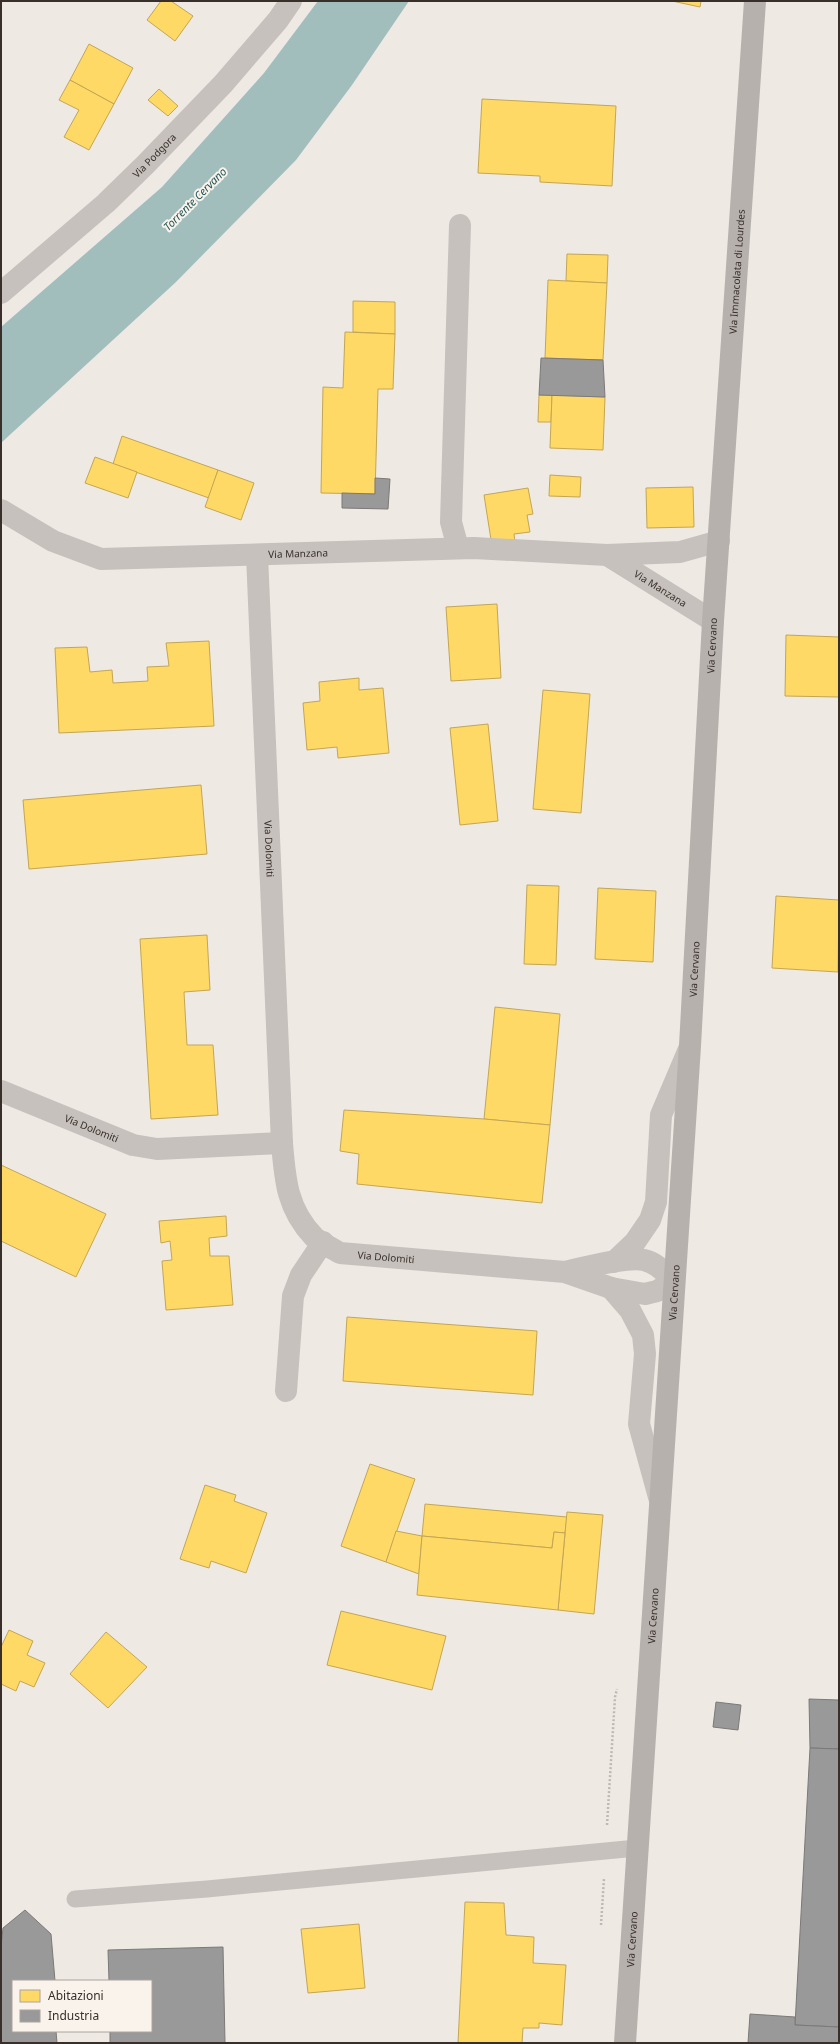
<svg xmlns="http://www.w3.org/2000/svg" width="840" height="2044" font-family="'Noto Sans',sans-serif">
	<rect width="100%" height="100%" fill="#eee9e3"/>
	<path fill="#a1bebd" d="M318 1H409L352 85 296 160 176 282 1 443V327L162 187 264 73Z"/>
	<g fill="#ffd966" stroke="#c3a654">
		<path d="M161 1H171L193 16 175 41 147 20Z"/>
		<path d="M672 1H701L700 7Z"/>
		<path d="M89 44 133 68 114 104 70 80Z"/>
		<path d="M70 80 114 104 89 150 64 137 79 110 59 100Z"/>
		<path d="M159 89 178 106 168 116 148 100Z"/>
		<path d="M482 99 616 106 612 186 540 182V176L478 173Z"/>
		<path d="M567 254 608 255 607 283 566 281Z"/>
		<path d="M548 280 607 283 603 360 545 358Z"/>
		<path d="M353 301 395 302V334L353 332Z"/>
		<path d="M345 332 395 334 393 389H378L375 494 321 493 323 387 343 388Z"/>
		<path d="M539 395H552L551 422H538Z"/>
		<path d="M552 395 605 397 603 450 550 448Z"/>
		<path d="M122 436 218 470 209 498 113 464Z"/>
		<path d="M95 457 137 472 128 498 85 483Z"/>
		<path d="M218 470 254 483 241 520 205 507Z"/>
		<path d="M550 475 581 477 580 497 549 496Z"/>
		<path d="M693 487 694 527 647 528 646 488Z"/>
		<path d="M528 488 533 514 527 515 530 532 514 534 515 542 492 546 484 495Z"/>
		<path d="M497 604 501 678 451 681 446 607Z"/>
		<path d="M786 635 839 637V697L785 696Z"/>
		<path d="M209 641 214 726 59 733 55 648 87 647 90 672 112 670 113 683 148 681 147 667 169 666 166 643Z"/>
		<path d="M359 678V690L383 688 389 753 338 758 337 747 307 750 303 703 320 701 319 682Z"/>
		<path d="M543 690 590 694 581 813 533 809Z"/>
		<path d="M488 724 498 821 460 825 450 728Z"/>
		<path d="M201 785 207 854 29 869 23 800Z"/>
		<path d="M527 885 559 886 556 965 524 964Z"/>
		<path d="M598 888 656 891 653 962 595 959Z"/>
		<path d="M776 896 839 900 838 972 772 968Z"/>
		<path d="M207 935 210 990 184 992 187 1045H213L218 1115 151 1119 140 939Z"/>
		<path d="M495 1007 560 1014 550 1125 484 1119Z"/>
		<path d="M344 1110 484 1119 550 1125 542 1203 357 1184 359 1154 340 1151Z"/>
		<path d="M1 1165 106 1214 76 1277 1 1241Z"/>
		<path d="M226 1216 227 1236 209 1238 210 1256H229L233 1305 166 1310 162 1261 172 1260 170 1241 161 1243 159 1221Z"/>
		<path d="M347 1317 537 1331 533 1395 343 1381Z"/>
		<path d="M370 1464 415 1479 386 1562 341 1546Z"/>
		<path d="M205 1485 236 1495 234 1501 267 1513 246 1573 211 1561 209 1568 180 1559Z"/>
		<path d="M425 1504 567 1517 565 1533 554 1532 552 1548 422 1536Z"/>
		<path d="M567 1512 603 1515 594 1614 558 1610Z"/>
		<path d="M396 1531 422 1536 419 1574 386 1562Z"/>
		<path d="M554 1532 565 1533 558 1610 417 1595 422 1536 552 1548Z"/>
		<path d="M341 1611 446 1636 432 1690 327 1665Z"/>
		<path d="M9 1630 33 1641 27 1655 45 1663 34 1687 20 1681 16 1691 1 1684V1647Z"/>
		<path d="M106 1632 147 1667 108 1708 70 1674Z"/>
		<path d="M465 1902 504 1903 506 1935 534 1937 533 1963 566 1965 562 2025 539 2023V2028H523L522 2043H458Z"/>
		<path d="M359 1924 365 1988 308 1993 301 1929Z"/>
	</g>
	<g fill="#999" stroke="#7c7978">
		<path d="M541 358 603 360 605 397 539 395Z"/>
		<path d="M375 478 390 479 388 509 342 508V493L375 494Z"/>
		<path d="M809 1699 839 1700V1749L810 1748Z"/>
		<path d="M716 1702 741 1705 738 1730 713 1727Z"/>
		<path d="M810 1748 839 1749V2027L795 2025Z"/>
		<path d="M25 1910 51 1934 55 1981H13V2031H56L57 2043H1V1946L3 1928Z"/>
		<path d="M223 1947 225 2043H110V2031H151V1981H109L108 1950Z"/>
		<path d="M750 2014 795 2017V2025L839 2027V2043H748Z"/>
	</g>
	<g fill="none" stroke-linecap="round" stroke-linejoin="round">
		<g stroke="#bfb9b5" stroke-width="2.5" stroke-dasharray="2 2" stroke-linecap="butt">
			<path d="M607 1825 615 1697 617 1689"/>
			<path d="M601 1925 604 1878"/>
		</g>
		<path stroke="#c6c1bc" stroke-width="17" d="M75 1899 207 1889 637 1848"/>
		<g stroke="#c6c1bc" stroke-width="22">
			<path id="s1" d="M1 293 106 203 145 165 223 84 278 20 291 1"/>
			<path id="s2" d="M1 510 53 541 101 559 474 548 607 555 680 552 719 541"/>
			<path d="M458 548 451 522 460 225"/>
			<path id="s3" d="M257 555 282 1143C285 1180 287 1209 314 1237 321 1243 332 1248 340 1253L565 1272 611 1288 645 1294 657 1291 674 1281C665 1273 657 1263 644 1260 628 1256 582 1268 565 1272"/>
			<path id="s4" d="M607 555 713 621"/>
			<path id="s5" d="M1 1091 133 1145 157 1149 282 1143"/>
			<path d="M614 1262 635 1242 650 1220 656 1202 661 1115 689 1049"/>
			<path d="M611 1288 630 1310 643 1335 645 1354 639 1424 659 1497"/>
			<path d="M286 1391 293 1296 301 1275 323 1242"/>
		</g>
		<path stroke="#b7b1ad" stroke-width="22" id="s6" d="M625 2043 690 1046 713 621 755 1"/>
	</g>
	<g text-anchor="middle" stroke-width="4" stroke-linejoin="round" paint-order="stroke">
		<g font-size="10" fill="#382e2a" stroke="#f9f3ec">
			<text dy="4" stroke="none"><textPath href="#s1" startOffset="206">Via Podgora</textPath></text>
			<text dy="4" stroke="none"><textPath href="#s6" startOffset="1775">Via Immacolata di Lourdes</textPath></text>
			<text dy="4" stroke="none"><textPath href="#s2" startOffset="309">Via Manzana</textPath></text>
			<text dy="4" stroke="none"><textPath href="#s4" startOffset="63">Via Manzana</textPath></text>
			<text dy="4" stroke="none"><textPath href="#s6" startOffset="1400">Via Cervano</textPath></text>
			<text dy="4" stroke="none"><textPath href="#s3" startOffset="294">Via Dolomiti</textPath></text>
			<text dy="4" stroke="none"><textPath href="#s6" startOffset="1076">Via Cervano</textPath></text>
			<text dy="4" stroke="none"><textPath href="#s5" startOffset="98">Via Dolomiti</textPath></text>
			<text dy="4" stroke="none"><textPath href="#s3" startOffset="767">Via Dolomiti</textPath></text>
			<text dy="4" stroke="none"><textPath href="#s6" startOffset="752">Via Cervano</textPath></text>
			<text dy="4" stroke="none"><textPath href="#s6" startOffset="428">Via Cervano</textPath></text>
			<text dy="4" stroke="none"><textPath href="#s6" startOffset="104">Via Cervano</textPath></text>
		</g>
		<g font-size="11" font-style="italic" fill="#225457" stroke="#f9f3ec">
			<text transform="translate(195 199) rotate(-45)" y="4">Torrente Cervano</text>
		</g>
	</g>
	<rect width="840" height="2044" fill="none" stroke="#382e2a" stroke-width="4"/>
	<rect x="12" y="1980" width="140" height="52" fill="#f9f3ec" stroke="#aca49e"/>
	<rect x="20" y="1990" width="20" height="12" fill="#ffd966" stroke="#aca49e"/>
	<text x="48" y="2000" font-size="12" fill="#382e2a">Abitazioni</text>
	<rect x="20" y="2010" width="20" height="12" fill="#999999" stroke="#aca49e"/>
	<text x="48" y="2020" font-size="12" fill="#382e2a">Industria</text>
</svg>
